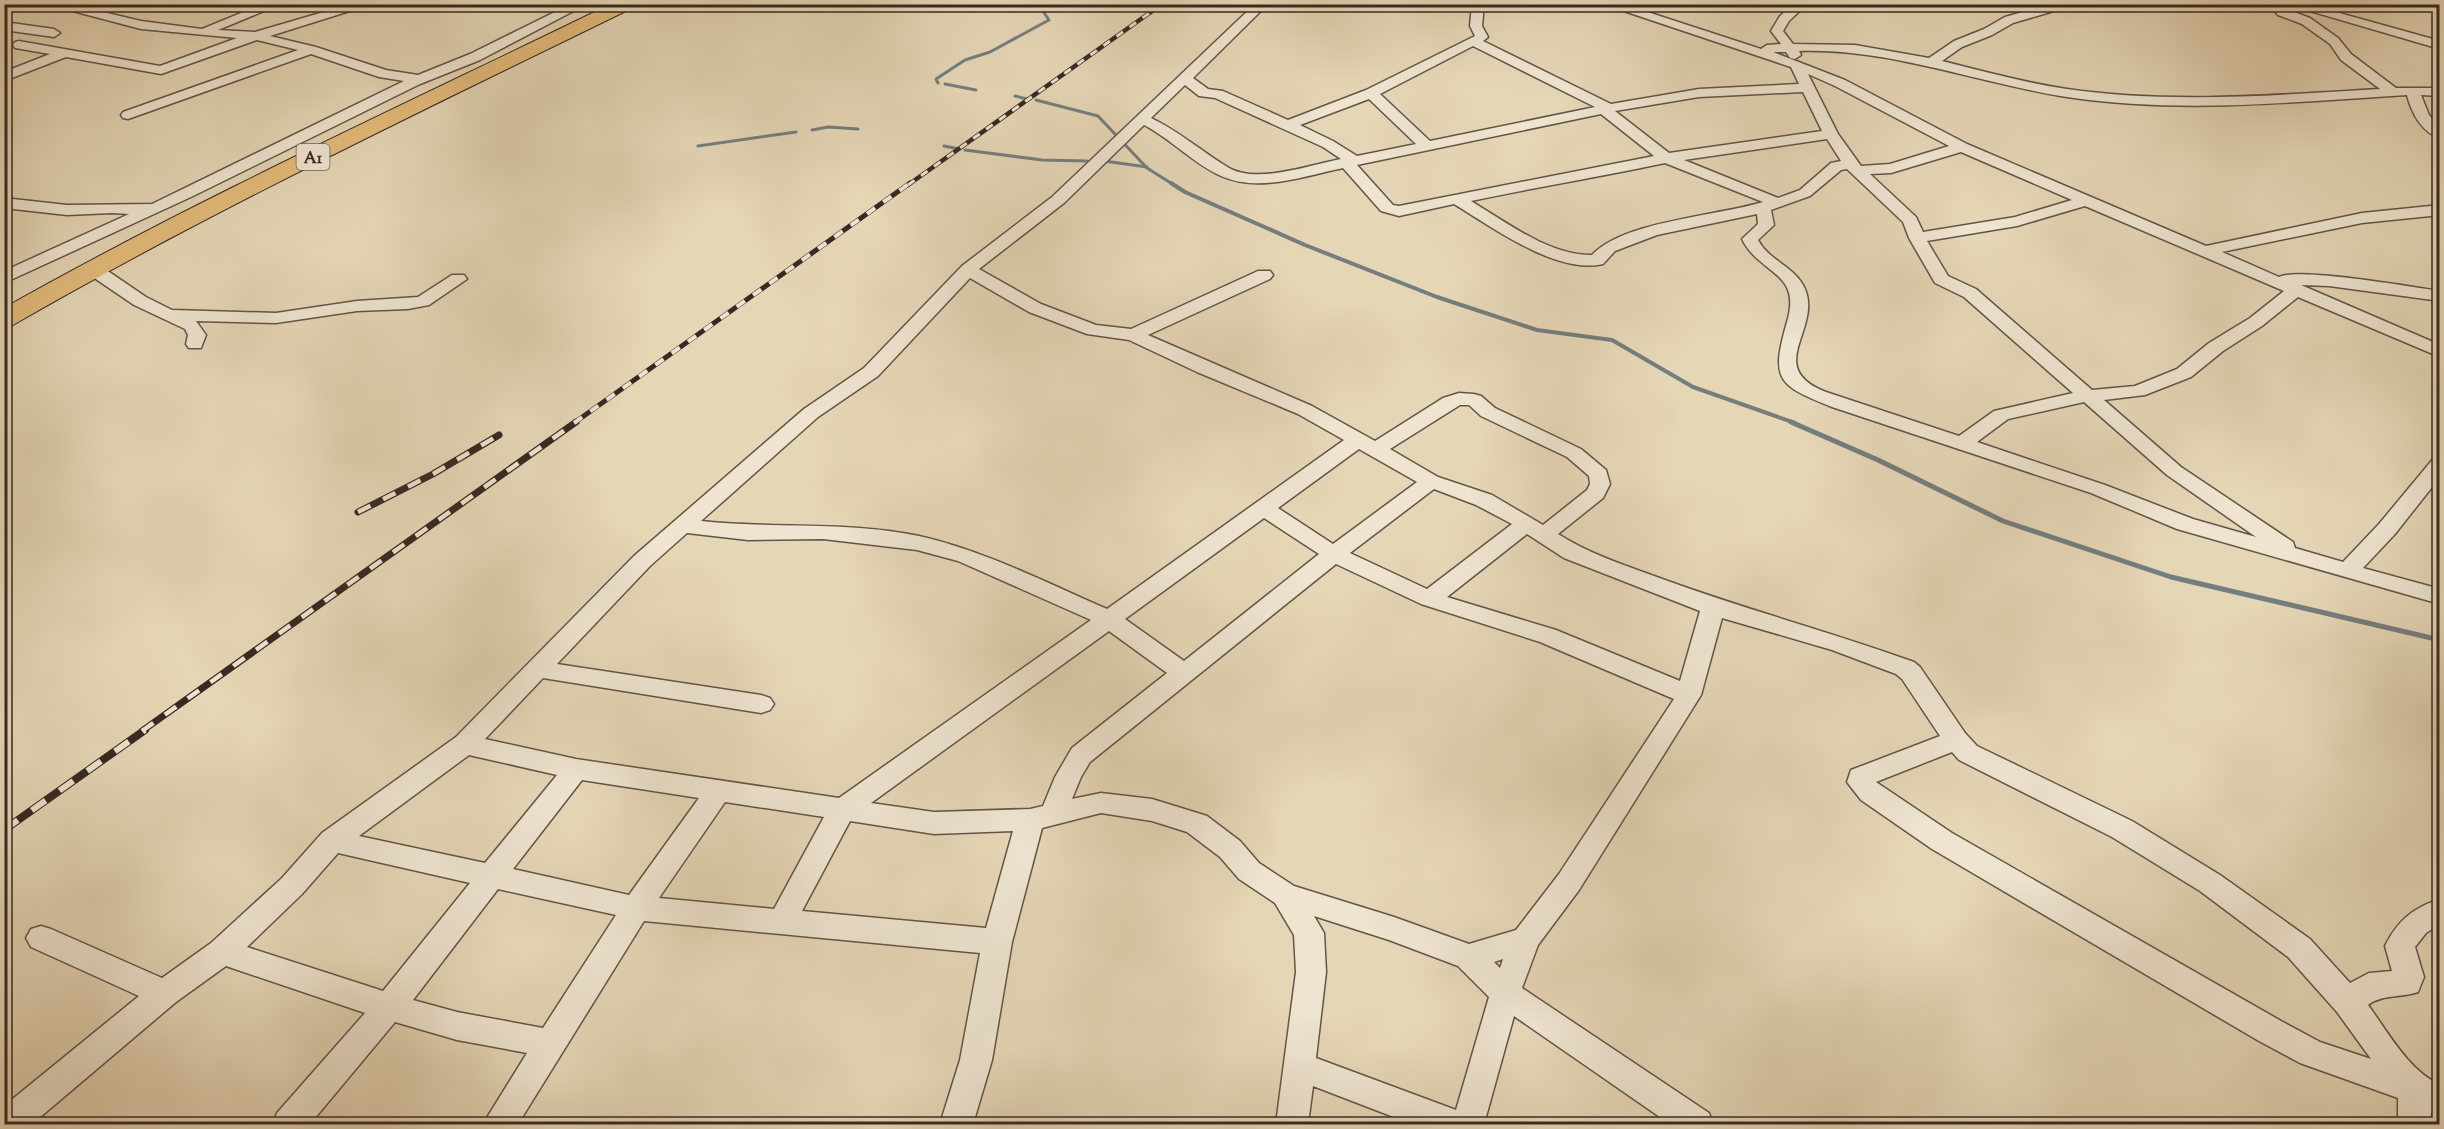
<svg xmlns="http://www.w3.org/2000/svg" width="2444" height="1129" font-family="'Sorts Mill Goudy',serif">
	<rect width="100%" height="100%" fill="#e5d6b6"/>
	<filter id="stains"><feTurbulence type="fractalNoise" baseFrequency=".00333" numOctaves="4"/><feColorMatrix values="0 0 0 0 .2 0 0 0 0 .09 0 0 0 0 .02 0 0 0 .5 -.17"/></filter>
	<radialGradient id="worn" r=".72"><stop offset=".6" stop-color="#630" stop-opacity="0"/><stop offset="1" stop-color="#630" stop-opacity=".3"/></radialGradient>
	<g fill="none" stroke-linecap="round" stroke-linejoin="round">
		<g stroke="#747e7e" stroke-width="3">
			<path d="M938 83 936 79 965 60 990 52 1049 20 1038 4"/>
			<path d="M945 84 976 90"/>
			<path d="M1015 96 1027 99"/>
			<path d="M1036 100 1098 116 1147 168 1174 185"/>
			<path d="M812 130 828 127 858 129"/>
			<path d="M698 146 796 132"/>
			<path d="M944 146 959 149"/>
			<path d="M965 150 1042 160 1087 161"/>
			<path d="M1104 161 1147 167"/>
		</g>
		<path stroke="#747e7e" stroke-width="4" d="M1171 183 1185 192 1305 245 1437 297 1537 330 1612 340 1693 387 1795 423"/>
		<path stroke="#747e7e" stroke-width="5" d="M1791 422 1878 460 2003 521 2171 577 2440 640"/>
		<defs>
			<g id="minor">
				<path d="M4 4H11L4 8Z"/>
				<path d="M46 4H69L141 21 202 29 263 4H281L218 30 255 32 351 4H372L270 36 316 47 386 70 418 75 470 54 571 4H587L480 60 420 84 191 197 4 283V271L129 214 112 213 67 215 4 208V198L67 205 152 204 404 81 379 77 311 54 128 119 123 118 121 115 123 112 298 50 257 40 161 74 66 57 4 81V72L50 54 15 48 13 45 15 42 19 41 160 66 237 38 141 29Z"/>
				<path d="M1255 4H1268L1193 78 1208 89 1223 91 1288 120 1366 90 1475 36 1470 26 1472 4H1484L1482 26 1488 37 1483 41 1611 104 1699 89 1799 84 1791 67 1603 4H1623L1761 49 1767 45 1781 44 1771 31 1780 16 1793 4H1807L1789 21 1783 31 1793 44 1855 45 1929 58 1954 41 1984 29 2005 17 2040 7 2038 4H2053L2056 8 2054 11 2013 23 1992 35 1962 47 1942 61C1983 71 2025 83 2067 89 2170 104 2276 95 2380 89L2341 60 2330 44 2302 24 2278 15 2268 4H2281L2286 9 2310 18 2338 38 2351 54 2396 88H2440V96L2421 95 2429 115 2440 127V138C2422 133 2411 112 2407 95 2294 102 2179 114 2067 97 1976 83 1891 48 1799 51L1801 55 1795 59 1790 58 1786 52H1773L1845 80 1967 144 2206 246 2362 213 2440 205V215L2362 223 2222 252 2279 277C2297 267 2412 287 2440 291V301L2329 286 2301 285 2440 345V357L2298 297 2262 326 2223 351 2191 377 2145 395 2104 400 2181 467 2293 542 2295 548 2343 562 2379 524 2433 459 2440 457V477L2395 534 2363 568 2440 589V604L2177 529 2091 493 1832 407C1778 385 1770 381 1787 322 1790 312 1792 300 1788 290 1782 272 1753 263 1742 239L1758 224 1757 214 1657 235 1615 251 1603 264C1557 275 1492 227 1454 204L1399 216 1381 211 1343 168C1304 176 1259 193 1221 176 1194 164 1171 139 1144 125L1064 203 979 269 1041 304 1096 325 1131 329 1258 271H1270L1273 275 1270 279 1148 335 1312 406 1375 441 1443 398 1459 393 1474 394 1481 396 1495 408 1581 449 1606 470 1610 484 1603 498 1558 534C1588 553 1621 564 1654 576 1740 608 1828 631 1914 662L1920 667 1965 733 1977 746 2132 821 2220 875 2310 939 2350 983 2369 973 2392 971 2385 946C2398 920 2413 908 2440 899V924L2426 933 2415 947 2424 977 2418 992C2401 998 2382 994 2368 1005 2388 1032 2408 1070 2440 1085V1116L2431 1113 2430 1124H2398V1098L2300 1063 2259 1041 1932 849 1861 800 1847 782 1851 770 1940 736 1902 679 1896 674 1832 650 1722 618 1701 695 1579 890 1538 945 1522 988 1709 1113 1713 1124H1670L1514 1016 1484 1124H1412L1313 1086 1308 1124H1276L1296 972 1294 935 1275 903 1239 879 1220 857 1187 832 1152 821 1101 813 1042 828 1012 942 992 1060 973 1124H940L960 1060 980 953 644 921 518 1124H483L527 1053 457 1040 395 1022 310 1124H273L277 1113 365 1013 226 966 176 1002 32 1124H4V1106L139 996 31 947 26 938 31 929 41 926 51 929 162 978 211 943 282 878 322 833 456 737 634 556 804 409 864 368 962 266 1052 197ZM1473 46 1595 107 1430 141 1380 94ZM1808 74 1835 86 1949 146 1890 164 1861 166 1838 134ZM1185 85 1199 96 1215 98 1323 147 1341 159C1310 165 1257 184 1229 168 1202 152 1179 131 1151 118ZM1803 92 1822 131 1669 153 1615 111 1699 97ZM1369 99 1416 144 1357 156 1333 141 1300 125ZM1601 114 1654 156 1399 206 1393 205 1357 165ZM1827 139 1841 161 1831 163 1800 190 1778 198 1684 160ZM1961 152 2072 200 2015 217 1923 232 1916 217 1870 174 1891 173ZM1665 163 1763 202C1717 216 1624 221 1592 255 1550 256 1506 222 1471 201 1536 187 1600 177 1665 163ZM1847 169 1903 222 1909 238 1935 283 1964 297 2073 393 1994 411 1959 436 1826 392C1763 367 1822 330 1805 289 1796 267 1769 261 1758 240L1774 225 1771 210 1810 196 1841 170ZM2085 206 2284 291 2250 318 2209 343 2177 369 2135 386 2092 390 1976 289 1948 276 1927 241 2017 226ZM970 278 1029 312 1087 334 1129 340 1197 372 1298 414 1344 440 1107 609C1045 582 985 551 919 536 847 521 773 529 701 521L818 417 878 376ZM2084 402 2167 475 2256 537 2193 519 2105 485 1977 442 2008 419ZM1460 405H1469L1481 416 1567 457 1589 476 1590 484 1587 490 1543 525 1492 495 1438 477 1390 449ZM1359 449 1417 482 1333 544 1278 508ZM1434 489 1476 505 1512 524 1427 589 1350 553ZM1264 518 1319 554 1184 661 1125 619ZM687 533 748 540 823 539 917 550 958 561 1091 620 839 798 576 759 485 739 543 678 761 713 770 710 774 704 770 698 761 695 557 664 650 566ZM1527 534 1564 558 1700 611 1680 681 1556 630 1447 597ZM1336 564 1421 604 1540 642 1674 699 1559 874 1516 930 1469 944 1394 917 1294 886 1259 863 1240 841 1207 816 1152 799 1101 793 1072 799 1081 777 1090 762ZM1109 631 1167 673 1072 748 1055 777 1043 806 1030 809 934 812 871 803ZM1952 752 1959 760 2112 837 2200 891 2288 957 2337 1012 2371 1059 2320 1042 2281 1021 1952 833 1876 782ZM469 755 557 775 485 863 359 836ZM582 780 699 798 629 895 513 869ZM725 802 824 817 774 909 659 898ZM850 821 934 834 1013 831 986 928 802 911ZM338 853 470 883 383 991 247 947 302 894ZM498 889 616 915 543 1028 457 1012 413 1000ZM1314 916 1389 940 1458 966 1489 997 1456 1110 1316 1058 1326 972 1324 933ZM1503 959 1500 968 1494 962Z"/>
				<path d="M2286 4H2307L2440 41V49Z"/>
				<path d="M4 22 54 29 60 33 54 37 4 30Z"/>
				<path d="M93 264 99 265 146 297 172 310 276 313 357 301 418 297 452 275H464L467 279 429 305 408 309 357 311 276 323 196 321 206 335 201 348H189L186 344 188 335 185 329 134 305 87 273 85 269 87 265Z"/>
			</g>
			<path id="highway" d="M611 4H634L632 8C424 110 214 209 13 325L4 327V308C201 197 408 103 611 4Z"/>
		</defs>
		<use href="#minor" stroke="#625548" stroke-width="3"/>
		<use href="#highway" stroke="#372a23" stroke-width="2"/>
		<use href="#minor" fill="#eee4d0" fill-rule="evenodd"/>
		<use href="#highway" fill="#e2bb7b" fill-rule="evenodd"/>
		<defs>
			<path id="rail-far3" d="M908 185 1162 4"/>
			<path id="rail-far2" d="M574 423 910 183"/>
			<g id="rail-far1">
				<path d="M358 512 433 474 499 435"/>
				<path d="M142 731 576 422"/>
			</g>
			<path id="rail" d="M4 830 145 730"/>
		</defs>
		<use href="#rail-far3" stroke="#372a23" stroke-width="4.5"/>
		<use href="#rail-far2" stroke="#372a23" stroke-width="5"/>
		<use href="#rail-far1" stroke="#372a23" stroke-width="7"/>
		<use href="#rail" stroke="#372a23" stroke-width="8"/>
		<use href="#rail-far3" stroke="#eee4d0" stroke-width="3" stroke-dasharray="8" stroke-linecap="butt"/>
		<use href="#rail-far2" stroke="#eee4d0" stroke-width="4" stroke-dasharray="10" stroke-linecap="butt"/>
		<use href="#rail-far1" stroke="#eee4d0" stroke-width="4.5" stroke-dasharray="14" stroke-linecap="butt"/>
		<use href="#rail" stroke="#eee4d0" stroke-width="6" stroke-dasharray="17" stroke-linecap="butt"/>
	</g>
	<g text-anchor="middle" stroke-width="4.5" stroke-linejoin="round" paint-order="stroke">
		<rect fill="#eee4d0" stroke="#6e6257" stroke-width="1.5" x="296.5" y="144" width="33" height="26" rx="4.5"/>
		<g font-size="16" font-weight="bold" fill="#372a23">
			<text x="313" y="163">A1</text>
		</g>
	</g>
	<rect width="2444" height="1129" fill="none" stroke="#e5d6b6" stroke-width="24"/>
	<rect x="6" y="6" width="2432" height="1117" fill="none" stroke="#372a23" stroke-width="3"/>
	<rect x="12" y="12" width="2420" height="1105" fill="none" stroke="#372a23" stroke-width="1.5"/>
	<rect width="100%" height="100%" filter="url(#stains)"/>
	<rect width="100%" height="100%" fill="url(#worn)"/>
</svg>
